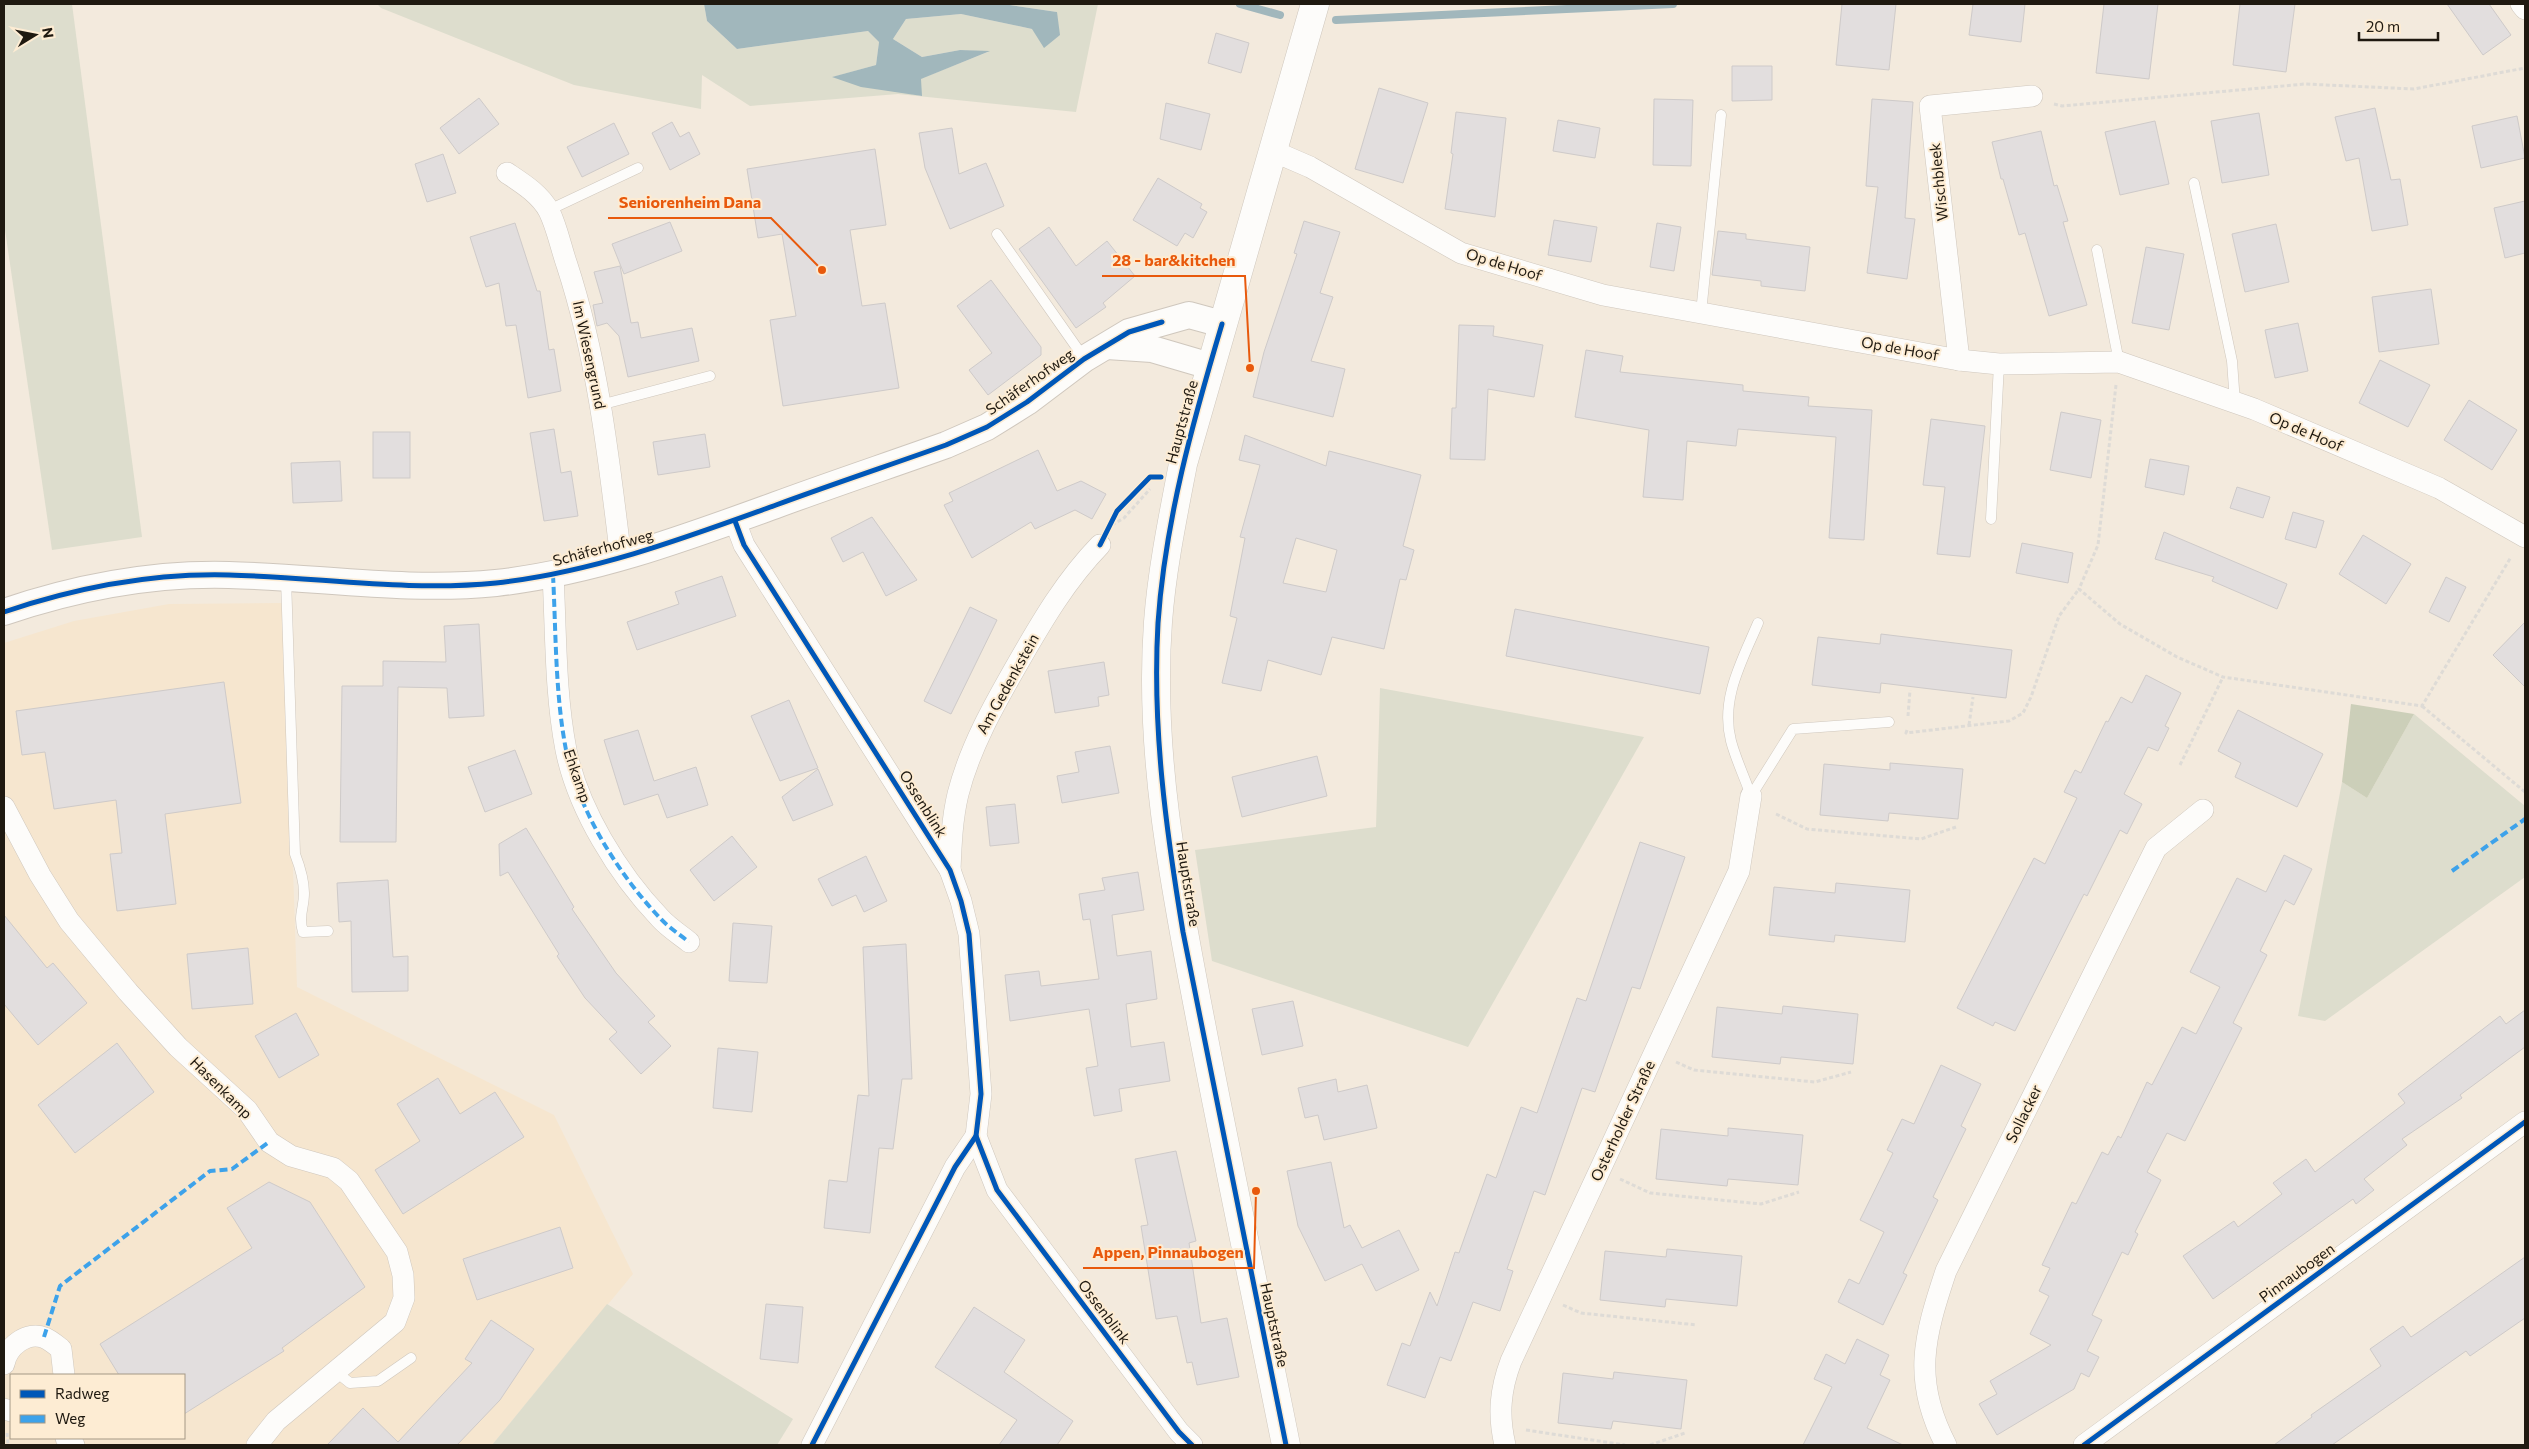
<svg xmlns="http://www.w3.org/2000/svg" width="2529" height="1449" font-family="Commissioner,sans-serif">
	<rect width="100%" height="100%" fill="#f3eadd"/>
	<path fill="#f6e6cf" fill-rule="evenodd" d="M284 603 297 987 554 1115 633 1274 492 1445H4V643L74 621 169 604ZM11 1375H184V1438H11Z"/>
	<g fill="#ddddcd">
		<path d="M4 4H72L142 537 52 550 4 223Z"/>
		<path d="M377 4H704L707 21 737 49 868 31 879 42 876 65 833 77 921 96 920 79 988 52 960 50 922 57 893 39 906 19 961 14 1032 29 1057 12 1003 4H1098L1076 112 898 94 750 106 702 75 701 109 574 85 381 8Z"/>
		<path d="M1380 688 1644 737 1468 1047 1212 961 1195 850 1376 827Z"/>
		<path d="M2414 714 2525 806V877L2325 1021 2298 1016 2342 782 2367 798Z"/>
		<path d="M607 1304 793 1419 777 1445H492Z"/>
	</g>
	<path fill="#cccfb9" d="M2351 704 2414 714 2367 798 2342 782Z"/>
	<path fill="#a1b7bc" d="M704 4H1003L1057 12 1060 35 1044 48 1032 29 961 14 906 19 893 39 922 57 960 50 990 51 921 79 922 96 861 87 832 77 876 65 879 42 868 31 737 49 707 21Z"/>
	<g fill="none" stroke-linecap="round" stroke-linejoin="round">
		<g stroke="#a1b7bc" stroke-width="8">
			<path d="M1240 4 1280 15"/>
			<path d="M1336 20 1673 4"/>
		</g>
	</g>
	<g fill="#e2dede" stroke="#cecac9" fill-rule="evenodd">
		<path d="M1842 4H1896L1889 70 1836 65Z"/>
		<path d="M1973 4H2025L2021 42 1969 35Z"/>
		<path d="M2104 4H2158L2149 79 2096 73Z"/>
		<path d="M2240 4H2295L2286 72 2233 65Z"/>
		<path d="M2447 4H2489L2511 35 2483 55Z"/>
		<path d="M1216 33 1249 43 1241 73 1208 63Z"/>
		<path d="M1732 66H1772V100L1732 101Z"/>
		<path d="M1379 88 1428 103 1403 183 1355 169Z"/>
		<path d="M479 98 499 124 459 154 440 128Z"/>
		<path d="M1654 99 1693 100 1691 166 1653 165Z"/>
		<path d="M1872 99 1913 102 1905 218 1915 219 1907 279 1867 273 1878 187 1866 186Z"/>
		<path d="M1166 103 1210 114 1201 150 1160 139Z"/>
		<path d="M2375 108 2391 180 2400 179 2408 225 2372 231 2359 158 2346 161 2335 117Z"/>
		<path d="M1456 112 1506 118 1495 217 1445 209 1453 154 1451 153Z"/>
		<path d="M2259 113 2269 175 2222 183 2211 121Z"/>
		<path d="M2517 116 2525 158 2481 168 2472 126Z"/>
		<path d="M1558 120 1600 128 1595 158 1553 151Z"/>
		<path d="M2155 121 2169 184 2120 195 2105 132Z"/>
		<path d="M672 122 680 137 689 132 700 154 670 170 652 133Z"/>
		<path d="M614 123 629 154 582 177 567 147Z"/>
		<path d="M952 128 959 174 986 163 1004 206 950 229 925 168 919 133Z"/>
		<path d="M2041 131 2054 186 2057 185 2068 221 2063 222 2087 305 2049 316 2025 233 2019 235 2003 179H2001L1992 142Z"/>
		<path d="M875 149 886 225 850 230 862 306 885 303 899 388 783 406 770 320 796 316 782 234 758 238 747 169Z"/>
		<path d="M443 154 456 193 427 202 415 164Z"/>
		<path d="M1158 178 1202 204 1200 208 1207 212 1193 238 1185 233 1177 246 1133 220Z"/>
		<path d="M2525 201V253L2505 258 2494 208Z"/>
		<path d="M1554 220 1597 227 1591 262 1548 255Z"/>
		<path d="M1304 221 1340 232 1320 293 1333 297 1311 361 1345 369 1333 417 1253 397 1264 352 1297 254 1294 253Z"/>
		<path d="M670 222 682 251 624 274 612 244Z"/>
		<path d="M515 223 537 291H540L549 350 554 349 561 391 528 398 516 325 506 326 499 283 486 287 470 237Z"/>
		<path d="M1657 223 1681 227 1674 271 1650 267Z"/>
		<path d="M2276 224 2289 282 2245 292 2232 234Z"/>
		<path d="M1049 227 1076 266 1107 241 1135 276 1103 303 1106 307 1076 328 1019 249Z"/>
		<path d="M1718 231 1746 234V239L1810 247 1805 291 1761 286V281L1712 275Z"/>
		<path d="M2146 247 2184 254 2169 330 2132 323Z"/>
		<path d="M620 266 631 323 638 322 641 338 692 328 699 361 628 377 619 336 607 323 597 326 593 305 603 303 594 272Z"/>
		<path d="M991 280 1041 347V355L988 395 969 370 992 353 957 306Z"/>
		<path d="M2431 289 2439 344 2379 352 2372 297Z"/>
		<path d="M2298 323 2308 371 2275 378 2265 330Z"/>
		<path d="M1459 325 1494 326 1493 336 1543 345 1534 397 1488 389 1485 460 1450 459 1452 408H1456Z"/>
		<path d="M1586 350 1623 356 1620 372 1743 385V391L1809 397 1808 406 1872 410 1864 540 1829 538 1836 437 1738 429 1736 446 1687 441 1683 500 1643 497 1649 430 1575 417Z"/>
		<path d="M2380 360 2430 385 2408 427 2359 403Z"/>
		<path d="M2469 400 2517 430 2492 470 2444 440Z"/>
		<path d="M2061 412 2101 420 2091 478 2050 470Z"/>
		<path d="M1931 419 1985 426 1970 557 1937 554 1945 487 1923 485Z"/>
		<path d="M554 429 561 473 571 471 578 516 544 521 530 433Z"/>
		<rect x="373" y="432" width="37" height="46"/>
		<path d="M705 434 710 467 658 475 653 442Z"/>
		<path d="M1245 435 1326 466 1329 451 1421 475 1403 546 1414 550 1406 580 1400 579 1384 649 1332 637 1321 675 1268 660 1261 691 1222 683 1237 618 1230 616 1245 538 1240 537 1260 465 1239 460ZM1296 538 1337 550 1326 592 1283 583Z"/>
		<path d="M1038 450 1057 491 1081 481 1106 494 1092 519 1075 510 1035 529 1031 522 972 558 944 505 953 501 949 493Z"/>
		<path d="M2150 459 2189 466 2184 495 2145 487Z"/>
		<path d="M340 461 342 501 293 503 291 463Z"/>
		<path d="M2237 487 2270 497 2263 518 2230 508Z"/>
		<path d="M2293 512 2324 521 2316 548 2285 539Z"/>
		<path d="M872 517 917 580 886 596 863 552 843 562 831 538Z"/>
		<path d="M2164 532 2287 584 2277 609 2212 581 2214 577 2155 559Z"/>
		<path d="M2363 535 2411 564 2386 604 2339 574Z"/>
		<path d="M2022 543 2073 553 2068 583 2016 573Z"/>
		<path d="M722 576 736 616 637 650 627 622 679 604 675 592Z"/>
		<path d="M2446 577 2466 587 2449 622 2429 612Z"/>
		<path d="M970 607 997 620 951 714 924 701Z"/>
		<path d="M1515 609 1709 647 1700 694 1506 656Z"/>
		<path d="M2525 622V687L2493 655Z"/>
		<path d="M479 624 484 716 449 718 447 688 398 687 396 842H340L342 686H383V661L446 662 444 626Z"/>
		<path d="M1881 634 2012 650 2006 698 1881 683 1880 693 1812 685 1818 637 1880 644Z"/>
		<path d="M1104 662 1109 695 1098 697 1099 706 1055 713 1048 671Z"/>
		<path d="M2146 675 2181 693 2165 726 2169 728 2158 751 2148 747 2124 794 2142 804 2127 834 2120 830 2087 896 2084 894 2015 1031 1995 1022 1993 1026 1957 1008 2034 858 2045 864 2077 798 2064 792 2075 770 2081 773 2106 721 2108 722 2121 697 2132 703Z"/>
		<path d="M224 682 241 803 165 814 176 904 117 911 110 854 122 853 116 800 54 809 45 752 22 755 16 711Z"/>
		<path d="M789 700 818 768 780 781 751 716Z"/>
		<path d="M2238 710 2323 754 2297 807 2235 777 2241 763 2218 751Z"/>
		<path d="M638 730 654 781 696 767 708 805 667 818 658 794 624 805 604 740Z"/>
		<path d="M1110 746 1119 793 1062 803 1057 776 1079 772 1075 752Z"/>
		<path d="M515 750 532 794 485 812 468 767Z"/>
		<path d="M1317 756 1327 796 1242 817 1232 777Z"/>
		<path d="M1890 763 1963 769 1958 819 1889 813 1888 821 1820 815 1824 764 1890 770Z"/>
		<path d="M818 769 833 805 793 821 782 797Z"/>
		<path d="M1015 804 1019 843 990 846 986 807Z"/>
		<path d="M526 828 574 907 572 909 616 973 655 1016 648 1022 671 1046 641 1074 609 1039 617 1032 585 998 557 956 559 954 508 872 500 876 499 844Z"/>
		<path d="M732 836 757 867 714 901 690 870Z"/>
		<path d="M1640 842 1685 857 1640 989 1632 987 1595 1092 1582 1088 1545 1195 1534 1191 1507 1269 1513 1271 1500 1311 1473 1302 1451 1361 1440 1357 1425 1398 1387 1385 1402 1343 1410 1346 1430 1292 1437 1306 1455 1252 1459 1253 1487 1174 1496 1178 1521 1107 1537 1113 1577 998 1586 1001Z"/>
		<path d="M2284 855 2312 869 2294 905 2285 900 2260 951 2267 955 2233 1023 2242 1028 2185 1141 2167 1133 2147 1172 2161 1180 2135 1232 2138 1234 2128 1255 2122 1252 2092 1315 2102 1320 2087 1351 2099 1357 2089 1377 2081 1373 2074 1389 1997 1435 1979 1404 1997 1394 1990 1381 2051 1345 2030 1334 2049 1296 2039 1291 2050 1268 2042 1265 2072 1202 2076 1204 2102 1152 2108 1155 2118 1136 2121 1138 2147 1082 2152 1085 2182 1027 2196 1034 2220 987 2190 972 2237 878 2266 892Z"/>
		<path d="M866 856 887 901 864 912 856 895 832 906 818 879Z"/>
		<path d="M1138 872 1144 910 1112 915 1117 956 1151 951 1157 999 1126 1004 1131 1047 1164 1042 1170 1081 1119 1089 1122 1111 1094 1116 1086 1068 1098 1066 1089 1009 1010 1021 1005 975 1039 971 1041 986 1099 979 1090 919 1083 920 1079 894 1105 890 1102 878Z"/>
		<path d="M388 880 393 957 408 956V991L352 992 351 921 339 922 337 883Z"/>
		<path d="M1836 883 1910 890 1905 942 1835 935 1834 942 1769 935 1774 887 1835 893Z"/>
		<path d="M4 915 47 968 53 963 87 1003 38 1045 4 1004Z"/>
		<path d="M733 923 772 926 767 983 729 981Z"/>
		<path d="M906 944 912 1079H902L893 1149 879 1148 870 1233 824 1228 829 1180 847 1182 858 1095 869 1096 863 947Z"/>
		<path d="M248 948 253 1004 192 1009 187 954Z"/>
		<path d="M1293 1001 1303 1046 1262 1055 1252 1009Z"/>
		<path d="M1783 1006 1858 1014 1853 1064 1781 1057 1780 1064 1712 1057 1717 1007 1782 1014Z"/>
		<path d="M2525 1010V1047L2460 1095 2462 1098 2402 1139 2407 1145 2364 1179 2374 1190 2356 1204 2353 1199 2213 1299 2183 1256 2234 1221 2238 1227 2282 1194 2273 1183 2306 1159 2315 1172 2405 1103 2398 1094 2500 1016 2506 1024Z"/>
		<path d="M296 1013 319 1055 279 1078 255 1036Z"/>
		<path d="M117 1043 154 1092 75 1153 38 1105Z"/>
		<path d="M718 1048 758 1052 752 1112 713 1108Z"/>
		<path d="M1941 1065 1981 1084 1961 1126 1966 1129 1933 1197 1938 1200 1903 1273 1907 1275 1883 1325 1838 1302 1849 1279 1859 1284 1884 1232 1860 1220 1893 1153 1887 1150 1902 1119 1914 1124Z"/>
		<path d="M438 1078 460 1114 495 1092 524 1137 403 1214 375 1170 420 1141 397 1104Z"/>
		<path d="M1336 1079 1338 1092 1367 1085 1377 1128 1324 1140 1318 1115 1305 1118 1298 1088Z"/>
		<path d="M1728 1128 1803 1135 1798 1185 1728 1179 1727 1186 1656 1179 1661 1129 1728 1136Z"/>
		<path d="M1176 1151 1196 1241 1189 1243 1201 1323 1227 1318 1239 1377 1197 1385 1192 1362 1187 1363 1177 1316 1156 1319 1141 1226 1148 1225 1135 1159Z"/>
		<path d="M1331 1162 1344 1228 1350 1225 1362 1248 1399 1230 1419 1270 1376 1291 1362 1264 1325 1281 1298 1226 1287 1171Z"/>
		<path d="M269 1182 310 1202 365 1287 282 1348 284 1351 184 1414V1375H119L100 1344 252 1248 227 1208Z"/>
		<path d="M560 1227 573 1268 477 1300 463 1259Z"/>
		<path d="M1667 1249 1742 1256 1737 1306 1666 1299 1665 1307 1600 1300 1605 1251 1666 1257Z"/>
		<path d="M2525 1257V1318L2470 1356 2466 1351 2332 1445H2274L2312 1417 2311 1415 2381 1366 2370 1349 2403 1326 2411 1337 2423 1329Z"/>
		<path d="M766 1304 803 1307 798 1363 760 1359Z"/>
		<path d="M974 1307 1025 1340 1004 1372 1073 1421 1057 1445H999L1017 1420 935 1367Z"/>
		<path d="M491 1320 534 1349 500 1400 457 1445H327L363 1408 398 1442 472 1363 465 1359Z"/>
		<path d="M1857 1339 1889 1355 1880 1375 1890 1380 1867 1428 1903 1445H1803L1832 1387 1814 1379 1826 1354 1845 1364Z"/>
		<path d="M1614 1372 1687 1380 1681 1429 1613 1421 1611 1429 1558 1423 1563 1373 1613 1379Z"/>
	</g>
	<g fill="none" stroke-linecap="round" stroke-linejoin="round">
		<defs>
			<g id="service">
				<path d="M2194 183 2232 361 2235 403"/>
				<path d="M549 210 638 168"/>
				<path d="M997 234 1084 358"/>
				<path d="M2097 250 2119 362"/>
				<path d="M1701 313 1721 115"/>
				<path d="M600 405 710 376"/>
				<path d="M1991 519 1999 364"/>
				<path d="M286 579 295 854C300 867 304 880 304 893 304 909 298 915 303 932L328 931"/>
				<path d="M1751 796C1745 778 1736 760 1731 741 1720 699 1742 661 1758 623"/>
				<path d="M1751 796 1793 729 1889 722"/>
				<path d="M335 1371 350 1383 378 1381 411 1358"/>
			</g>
			<g id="minor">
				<path d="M2521 4 2525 9"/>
				<path d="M1273 151 1310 167 1461 253 1603 295 1959 360 1999 364 2119 362 2254 409 2439 488 2525 537"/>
				<path d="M507 173C522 183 540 194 549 211 557 227 561 248 567 265 598 360 609 460 621 559"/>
				<path d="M1959 360 1930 106 2032 96"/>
				<path d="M735 521 744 545 950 870 961 901 969 934 981 1094 976 1136 997 1190 1179 1432 1192 1445"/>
				<path d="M553 575C556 632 555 693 566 750 578 809 618 874 660 918 668 927 679 934 689 942"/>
				<path d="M4 807 40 875 69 921 128 992 178 1047 247 1110 269 1142 291 1156 333 1168 349 1181 397 1252 403 1275 404 1298 395 1322 276 1421 257 1445"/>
				<path d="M950 870C951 845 952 819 958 794 970 747 994 705 1018 663 1042 621 1066 580 1100 545"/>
				<path d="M4 1364C7 1347 27 1330 45 1338 50 1340 56 1345 61 1349L64 1375"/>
				<path d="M4 1409 11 1411"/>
				<path d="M66 1438 74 1445"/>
				<path d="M812 1445 955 1167 976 1136"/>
				<path d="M1505 1445C1498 1415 1500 1390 1511 1361L1739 871 1751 796"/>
				<path d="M1946 1445C1912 1380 1924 1337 1946 1271L2156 848 2203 810"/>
				<path d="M2084 1445 2525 1122"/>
			</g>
			<g id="tertiary">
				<path d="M1107 346 1152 349 1210 366"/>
				<path d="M4 612C75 588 154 573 229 575 318 577 406 592 496 583 594 572 685 538 776 505 833 484 890 465 946 445L987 427 1027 402 1084 359 1129 332 1189 315 1222 324"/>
			</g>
			<path id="secondary" d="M1286 1445C1258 1305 1228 1164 1201 1023 1176 892 1148 757 1158 622 1162 569 1173 516 1183 464L1315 4"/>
		</defs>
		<use href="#service" stroke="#cfc7bd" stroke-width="11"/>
		<use href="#minor" stroke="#cfc7bd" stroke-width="22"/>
		<use href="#tertiary" stroke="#cfc7bd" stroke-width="28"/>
		<use href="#secondary" stroke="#cfc7bd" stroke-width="29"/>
		<g stroke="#dedbd6" stroke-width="3" stroke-dasharray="4 2.5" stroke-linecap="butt">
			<path d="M2054 104 2062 106 2305 84 2414 89 2525 68"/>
			<path d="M2116 385 2098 545 2079 589 2120 624 2177 657 2223 677 2422 706 2511 557"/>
			<path d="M1112 525 1124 518 1150 489"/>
			<path d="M2422 706 2525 792"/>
			<path d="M1908 716 1910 690"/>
			<path d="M1969 725 1973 697"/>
			<path d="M1907 730 1906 733 2009 721 2023 713 2031 697 2059 616 2079 589"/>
			<path d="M2180 765 2223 677"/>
			<path d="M1776 814 1807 829 1921 839 1956 827"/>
			<path d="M1676 1062 1694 1070 1815 1082 1851 1072"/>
			<path d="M1620 1179 1650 1193 1761 1204 1799 1192"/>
			<path d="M1563 1305 1581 1313 1697 1325"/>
			<path d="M1526 1430 1625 1445"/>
			<path d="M7 1433 8 1445"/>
			<path d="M1650 1445 1685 1433"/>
		</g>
		<use href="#service" stroke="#fdfcfa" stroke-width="10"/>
		<use href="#minor" stroke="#fdfcfa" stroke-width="21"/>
		<use href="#tertiary" stroke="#fdfcfa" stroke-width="26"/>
		<use href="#secondary" stroke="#fdfcfa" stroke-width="28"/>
		<g stroke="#3da2ea" stroke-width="4" stroke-dasharray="8 4" stroke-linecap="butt">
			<path d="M553 575C556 632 555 693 566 750 578 809 618 874 660 918 668 927 679 934 689 942"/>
			<path d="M2452 871 2525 819"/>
			<path d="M44 1337 60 1286 210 1171 232 1169 269 1142"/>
		</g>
		<defs>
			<g id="cycleway">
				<path d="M1222 324C1193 421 1165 521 1158 623 1152 727 1166 830 1183 932L1286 1445"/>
				<path d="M735 521 744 545 950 870 961 901 969 934 981 1094 976 1136 997 1190 1179 1432 1192 1445"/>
				<path d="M1100 545 1117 511 1150 477H1161"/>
				<path d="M4 612C75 588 154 573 229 575 318 577 406 592 496 583 594 572 685 538 776 505 833 484 890 465 946 445L987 427 1027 402 1084 359 1129 332 1162 322"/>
				<path d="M812 1445 955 1167 976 1136"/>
				<path d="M2084 1445 2525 1122"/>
			</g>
		</defs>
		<use href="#cycleway" stroke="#fdecd3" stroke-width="8"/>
		<use href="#cycleway" stroke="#0057b8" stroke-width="5"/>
	</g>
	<g text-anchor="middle" stroke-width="4" stroke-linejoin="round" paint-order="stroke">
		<g font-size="15" fill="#1f1910" stroke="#fdecd3">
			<text transform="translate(1939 182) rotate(-96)" y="5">Wischbleek</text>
			<text transform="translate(1504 265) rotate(17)" y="5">Op de Hoof</text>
			<text transform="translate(1900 349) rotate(10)" y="5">Op de Hoof</text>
			<text transform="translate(589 355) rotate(78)" y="5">Im Wiesengrund</text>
			<text transform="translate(1030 382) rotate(-35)" y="5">Schäferhofweg</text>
			<text transform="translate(1182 422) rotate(-75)" y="5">Hauptstraße</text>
			<text transform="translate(2306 432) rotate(23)" y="5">Op de Hoof</text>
			<text transform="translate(603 548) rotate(-15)" y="5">Schäferhofweg</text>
			<text transform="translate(1008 684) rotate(-61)" y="5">Am Gedenkstein</text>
			<text transform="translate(577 776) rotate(71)" y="5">Ehkamp</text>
			<text transform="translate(923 804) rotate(58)" y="5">Ossenblink</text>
			<text transform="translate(1188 884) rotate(81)" y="5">Hauptstraße</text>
			<text transform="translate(221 1088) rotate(45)" y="5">Hasenkamp</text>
			<text transform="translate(2024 1114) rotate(-64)" y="5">Sollacker</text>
			<text transform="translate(1623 1121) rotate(-65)" y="5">Osterholder Straße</text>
			<text transform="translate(2297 1273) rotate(-36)" y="5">Pinnaubogen</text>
			<text transform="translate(1104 1312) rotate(53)" y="5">Ossenblink</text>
			<text transform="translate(1274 1325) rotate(78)" y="5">Hauptstraße</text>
		</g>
	</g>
	<path fill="none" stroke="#e8590c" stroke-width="2" d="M822 270L771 218H608M1250 368L1245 276H1102M1256 1191L1254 1268H1083"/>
	<g fill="#e8590c" stroke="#fdecd3" stroke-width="2">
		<circle cx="822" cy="270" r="5"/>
		<circle cx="1250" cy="368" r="5"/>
		<circle cx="1256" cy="1191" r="5"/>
	</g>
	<g font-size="16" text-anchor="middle" font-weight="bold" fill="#e8590c" stroke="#fdecd3" stroke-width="4" stroke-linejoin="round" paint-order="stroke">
		<text x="690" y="208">Seniorenheim Dana</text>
		<text x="1174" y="266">28 - bar&amp;kitchen</text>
		<text x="1168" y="1258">Appen, Pinnaubogen</text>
	</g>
	<rect width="2529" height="1449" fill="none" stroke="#1f1910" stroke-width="10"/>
	<rect x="10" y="1374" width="175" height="65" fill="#fdecd3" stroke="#a49885"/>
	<rect x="20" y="1390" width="25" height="8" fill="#0057b8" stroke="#a49885"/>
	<text x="55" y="1399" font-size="15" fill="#1f1910">Radweg</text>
	<rect x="20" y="1415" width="25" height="8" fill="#3da2ea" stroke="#a49885"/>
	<text x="55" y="1424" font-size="15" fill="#1f1910">Weg</text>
	<g transform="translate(35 35) rotate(80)" stroke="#fdecd3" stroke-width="4" paint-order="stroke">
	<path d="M0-4L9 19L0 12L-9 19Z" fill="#1f1910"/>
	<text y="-8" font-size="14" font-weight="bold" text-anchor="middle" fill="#1f1910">N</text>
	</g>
	<path d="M2359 32v8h79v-8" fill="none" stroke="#1f1910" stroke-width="2.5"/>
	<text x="2366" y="32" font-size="15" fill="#1f1910" stroke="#fdecd3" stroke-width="4" paint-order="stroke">20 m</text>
</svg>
